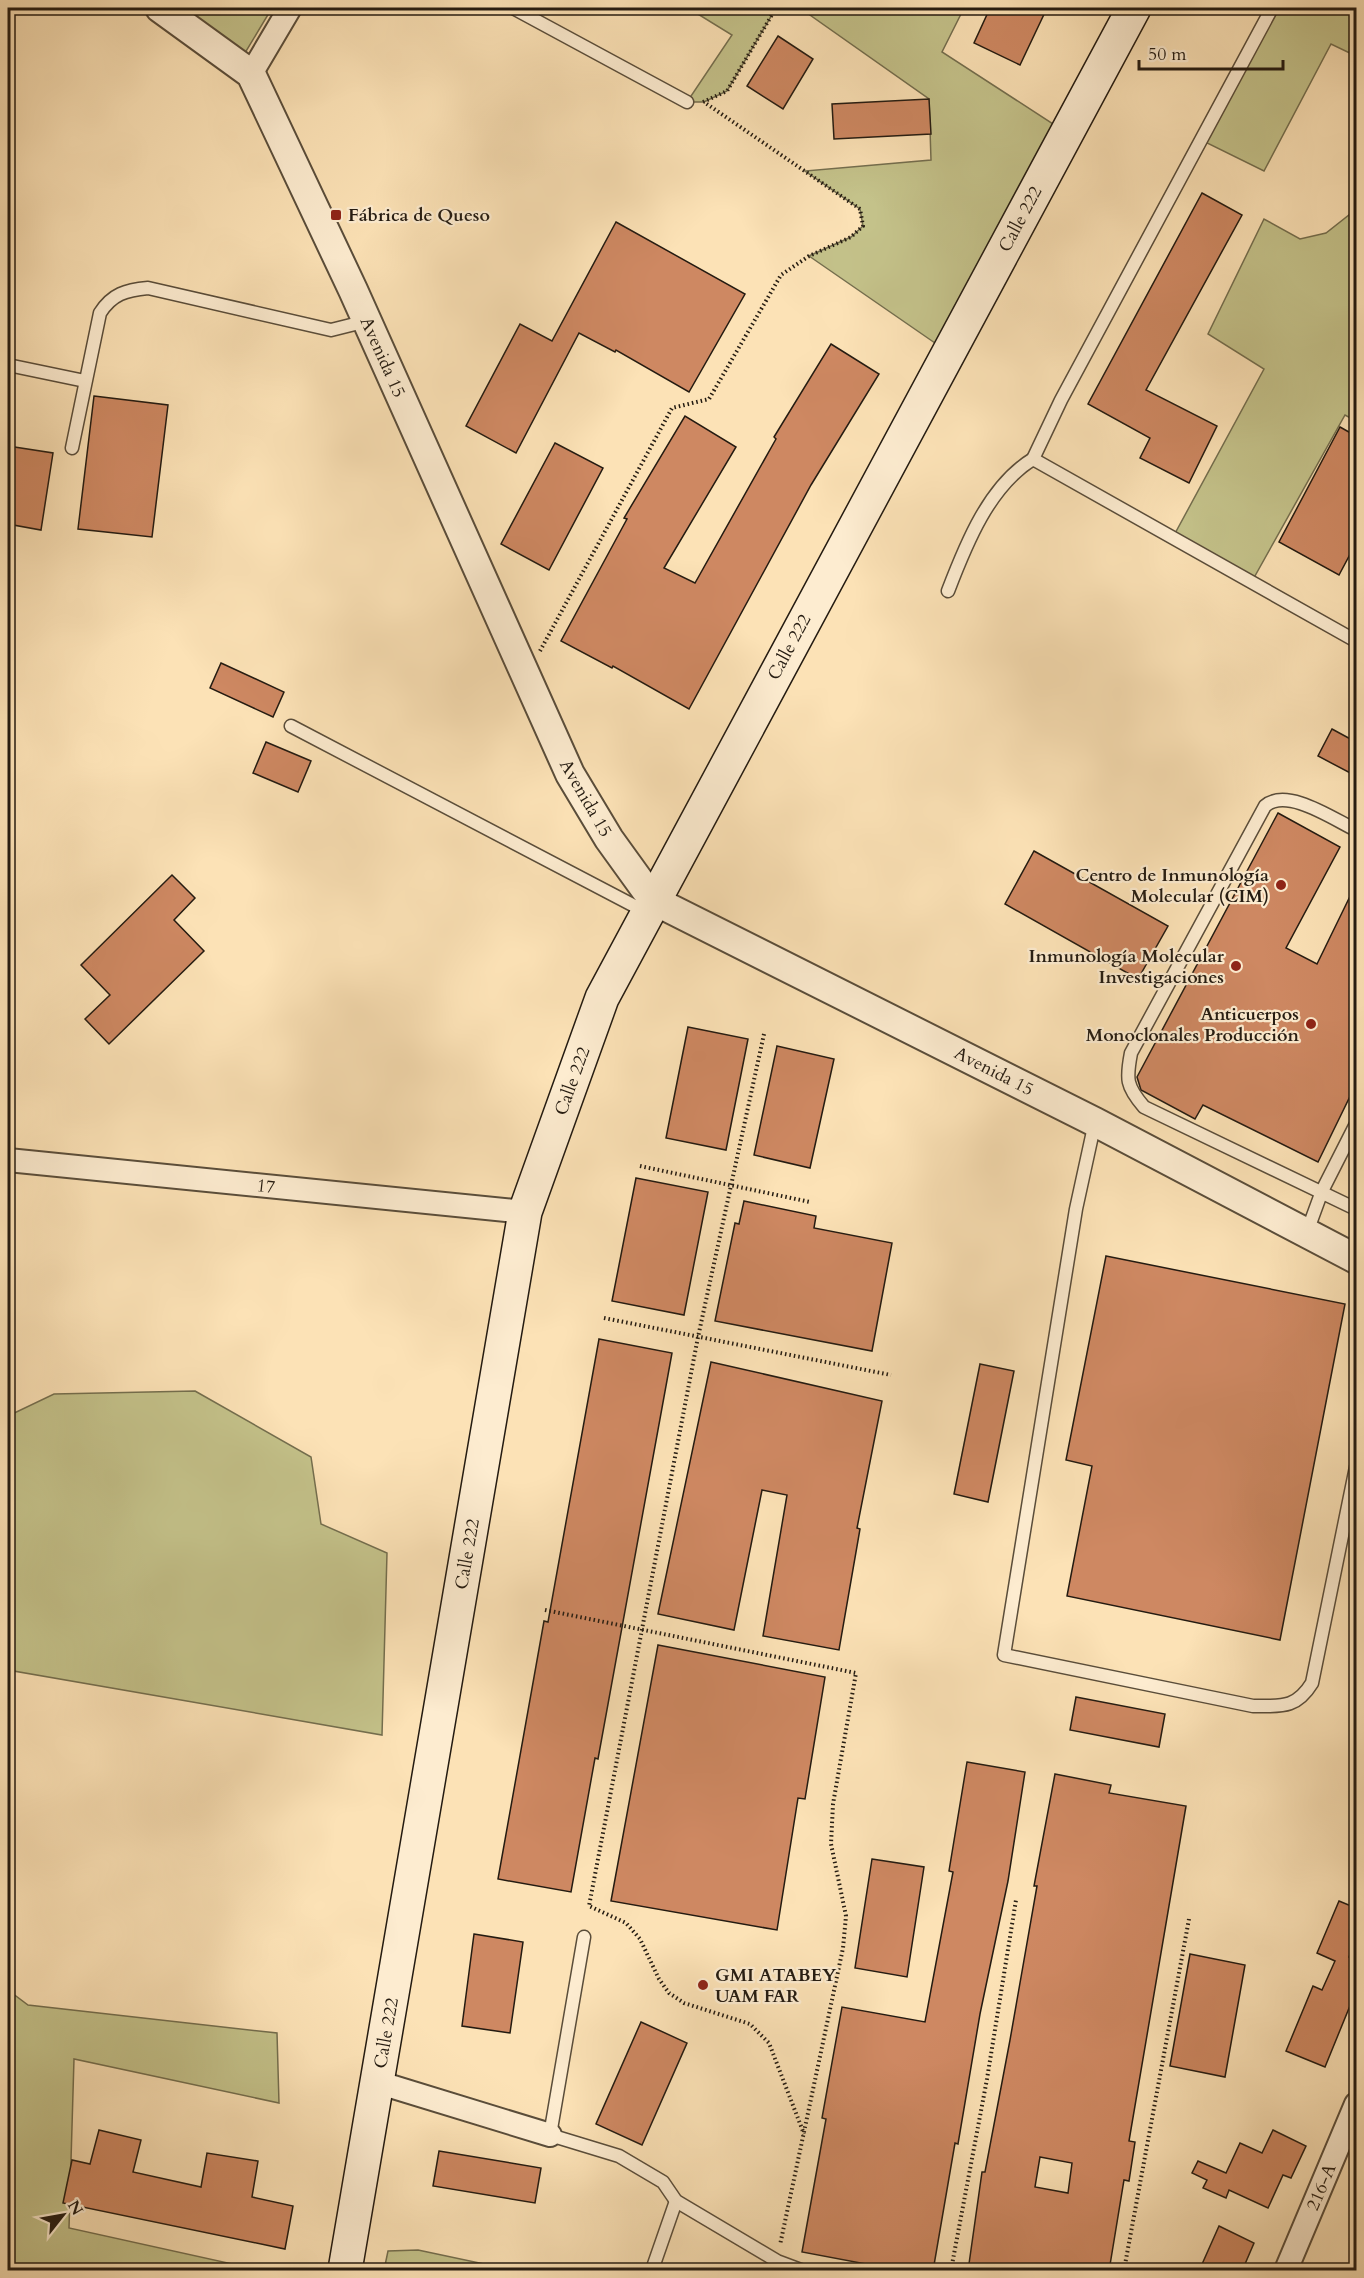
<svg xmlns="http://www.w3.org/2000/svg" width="1364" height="2278" font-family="Cardo,serif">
	<rect width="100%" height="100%" fill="#fce2b6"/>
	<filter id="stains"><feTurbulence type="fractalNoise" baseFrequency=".00333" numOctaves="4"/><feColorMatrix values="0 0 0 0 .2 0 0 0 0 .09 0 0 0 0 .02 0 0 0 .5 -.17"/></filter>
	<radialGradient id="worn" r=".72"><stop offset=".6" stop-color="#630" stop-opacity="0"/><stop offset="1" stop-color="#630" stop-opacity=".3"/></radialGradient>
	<g fill="#c4c28a" stroke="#746e4e" stroke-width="1.5">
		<path d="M182 8H272L245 53Z"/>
		<path d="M688 8H776L727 91 704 102H687L732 35Z"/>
		<path d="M800 8H964L942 52 1067 133 948 352 809 256 851 237 863 226 860 209 805 171 931 160 929 99Z"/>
		<path d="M1273 8H1356V56L1331 44 1264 171 1201 140Z"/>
		<path d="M1354 211 1356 213V421L1345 415 1251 583 1172 539 1264 369 1208 334 1264 219 1300 239 1326 233Z"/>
		<path d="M195 1391 311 1457 321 1524 387 1553 382 1735 8 1670V1416L54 1394Z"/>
		<path d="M8 1990 28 2005 277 2033 279 2103 74 2059 69 2228 259 2270H8Z"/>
		<path d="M418 2250 512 2270H384L388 2251Z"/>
	</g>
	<g fill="#ce8862" stroke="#241b11" stroke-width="1.5" fill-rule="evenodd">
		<path d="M990 8H1047L1020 65 974 43Z"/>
		<path d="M778 36 813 59 783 109 747 86Z"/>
		<path d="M929 99 931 134 834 139 832 104Z"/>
		<path d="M1202 193 1242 215 1146 390 1217 426 1189 483 1140 458 1150 438 1088 404Z"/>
		<path d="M616 222 745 294 689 392 616 350 615 352 579 333 516 453 466 426 520 324 552 341Z"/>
		<path d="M831 344 879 374 811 485 689 709 613 666 612 668 561 641 627 519 624 518 685 416 736 447 664 568 695 583 776 439 774 437Z"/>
		<path d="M94 396 168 405 152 537 78 529Z"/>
		<path d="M1340 427 1356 436V543L1339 575 1279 542Z"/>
		<path d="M555 443 603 468 549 570 501 544Z"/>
		<path d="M8 446 53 453 41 530 8 524Z"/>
		<path d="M221 663 284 692 273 717 210 688Z"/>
		<path d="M1332 729 1356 742V776L1318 756Z"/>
		<path d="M266 742 311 761 298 792 253 773Z"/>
		<path d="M1278 813 1340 847 1286 948 1317 964 1356 884V1084L1318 1162 1203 1105 1195 1119 1141 1090 1137 1077Z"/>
		<path d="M1034 851 1168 926 1138 979 1005 904Z"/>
		<path d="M172 875 195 898 174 920 204 951 109 1044 85 1019 110 995 81 965Z"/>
		<path d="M688 1027 748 1039 726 1150 666 1138Z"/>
		<path d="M777 1046 834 1059 810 1168 754 1155Z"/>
		<path d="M636 1178 708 1192 684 1315 612 1301Z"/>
		<path d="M744 1201 816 1216 814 1228 892 1243 872 1351 715 1321 735 1223 739 1224Z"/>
		<path d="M1106 1256 1345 1304 1280 1640 1067 1596 1092 1466 1066 1460Z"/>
		<path d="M599 1339 672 1353 598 1759 595 1758 571 1892 498 1879 544 1621 548 1622Z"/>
		<path d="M711 1362 882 1401 857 1528 860 1529 839 1650 763 1636 787 1495 762 1490 734 1630 658 1614Z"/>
		<path d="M980 1364 1014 1371 988 1502 954 1494Z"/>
		<path d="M658 1645 825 1677 805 1799 798 1798 777 1930 611 1901Z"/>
		<path d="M1076 1697 1165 1714 1159 1747 1070 1730Z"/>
		<path d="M967 1762 1025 1772 1008 1881 980 2014 958 2144 955 2143 933 2271H903L802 2252 826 2119 822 2118 842 2007 925 2022 953 1872 949 1871Z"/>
		<path d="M1055 1774 1111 1785 1109 1793 1186 1806 1129 2141 1135 2142 1129 2181 1124 2180 1109 2271H968L982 2172H985L1010 2040 1037 1886H1034ZM1040 2157 1072 2163 1068 2193 1035 2187Z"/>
		<path d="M872 1859 924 1867 907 1977 855 1968Z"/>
		<path d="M1339 1901 1356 1908V1937L1349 1957 1356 1960V1991L1325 2067 1286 2051 1313 1986 1322 1990 1335 1961 1317 1953Z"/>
		<path d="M474 1934 523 1942 510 2033 462 2026Z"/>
		<path d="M1190 1954 1245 1965 1225 2077 1170 2066Z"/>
		<path d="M641 2022 687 2043 642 2145 596 2124Z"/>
		<path d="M99 2130 141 2140 133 2172 201 2187 207 2153 258 2161 252 2197 293 2206 285 2249 63 2203 72 2160 90 2164Z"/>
		<path d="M1273 2130 1306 2146 1291 2178 1283 2175 1268 2208 1229 2190 1226 2198 1203 2188 1207 2180 1192 2173 1198 2161 1226 2173 1240 2143 1262 2153Z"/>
		<path d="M439 2151 541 2168 535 2203 433 2186Z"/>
		<path d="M1219 2226 1254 2243 1242 2271H1199Z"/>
	</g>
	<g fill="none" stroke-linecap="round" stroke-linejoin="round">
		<defs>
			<g id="service">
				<path d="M513 8 687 102"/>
				<path d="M8 365 85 381"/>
				<path d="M72 448 100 313C112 294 126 290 148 288L331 330 367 321"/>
				<path d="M1033 459 1061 400 1272 8"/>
				<path d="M948 591C966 544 989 486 1033 459L1356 641"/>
				<path d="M291 726 646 912"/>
				<path d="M1356 830C1333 819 1287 787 1265 806L1131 1053C1126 1079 1126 1086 1144 1107L1356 1209"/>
				<path d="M1095 1122 1076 1209 1004 1655 1253 1706C1281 1706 1296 1709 1312 1683L1356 1467"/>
				<path d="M1307 1232 1322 1191 1356 1124"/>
				<path d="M584 1937 550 2135 619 2156 663 2182 676 2201 777 2261 801 2270"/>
				<path d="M652 2270 676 2201"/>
			</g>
			<g id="minor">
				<path d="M251 74 290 8"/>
				<path d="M8 1160 525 1212"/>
				<path d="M377 2082 550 2135"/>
				<path d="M1286 2270 1356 2104"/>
			</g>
			<path id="tertiary" d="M160 8 251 74 353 290 570 774 609 839 653 900 1095 1122 1356 1259"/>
			<path id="secondary" d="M345 2270 525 1212 602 998 1134 8"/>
		</defs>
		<use href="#service" stroke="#5a4d3a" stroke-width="15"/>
		<use href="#minor" stroke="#5a4d3a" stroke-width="26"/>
		<use href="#tertiary" stroke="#5a4d3a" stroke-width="32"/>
		<use href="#secondary" stroke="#241b11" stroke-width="36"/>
		<g stroke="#241b11" stroke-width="4" stroke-dasharray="1.5 3" stroke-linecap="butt">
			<path d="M703 102 727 91 776 8"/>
			<path d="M540 651 672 408 709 399 781 275 809 256 851 237 863 226 860 209 704 102"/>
			<path d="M764 1034 698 1337 589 1906 626 1923 640 1939 659 1979 669 1993 684 2003 750 2024 769 2043 804 2134"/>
			<path d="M640 1166 810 1202"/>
			<path d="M604 1318 891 1375"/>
			<path d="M545 1610 856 1673 833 1804 831 1844 846 1916 843 1948 780 2245"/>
			<path d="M951 2270 987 2079 1016 1900"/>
			<path d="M1124 2270 1189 1919"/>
		</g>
		<use href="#service" stroke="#fdecd0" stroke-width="12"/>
		<use href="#minor" stroke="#fdecd0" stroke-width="22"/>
		<use href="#tertiary" stroke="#fdecd0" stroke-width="28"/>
		<use href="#secondary" stroke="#fdecd0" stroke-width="33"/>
	</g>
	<g fill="#8f2418" stroke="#fdecd0" stroke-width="2">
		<rect x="330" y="209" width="12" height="12" rx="3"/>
		<circle cx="1281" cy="885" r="6"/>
		<circle cx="1236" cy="966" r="6"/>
		<circle cx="1311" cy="1024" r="6"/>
		<circle cx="703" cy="1985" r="6"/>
	</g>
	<g text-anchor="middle" stroke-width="4.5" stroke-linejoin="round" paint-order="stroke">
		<g font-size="18" font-weight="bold" fill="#241b11" stroke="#fdecd0" text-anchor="end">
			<text x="348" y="221" text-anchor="start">Fábrica de Queso</text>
			<text x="1269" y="881">Centro de Inmunología<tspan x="1269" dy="21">Molecular (CIM)</tspan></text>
			<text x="1224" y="962">Inmunología Molecular<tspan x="1224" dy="21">Investigaciones</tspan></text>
			<text x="1299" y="1020">Anticuerpos<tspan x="1299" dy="21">Monoclonales Producción</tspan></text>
			<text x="715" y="1981" text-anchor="start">GMI ATABEY<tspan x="715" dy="21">UAM FAR</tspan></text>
		</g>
		<g font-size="18" fill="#241b11" stroke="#fdecd0">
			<text transform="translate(1020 219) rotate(-62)" y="6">Calle 222</text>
			<text transform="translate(383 357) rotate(66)" y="6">Avenida 15</text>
			<text transform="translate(789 647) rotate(-62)" y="6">Calle 222</text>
			<text transform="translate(586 798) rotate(60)" y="6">Avenida 15</text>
			<text transform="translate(994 1071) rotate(27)" y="6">Avenida 15</text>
			<text transform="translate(572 1081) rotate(-70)" y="6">Calle 222</text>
			<text transform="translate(266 1186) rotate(6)" y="6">17</text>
			<text transform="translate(467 1554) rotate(-80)" y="6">Calle 222</text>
			<text transform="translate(386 2033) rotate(-80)" y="6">Calle 222</text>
			<text transform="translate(1321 2187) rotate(-67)" y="6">216-A</text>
		</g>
	</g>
	<rect width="1364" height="2278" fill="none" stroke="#fce2b6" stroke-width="30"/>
	<rect x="9" y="9" width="1346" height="2260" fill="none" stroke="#241b11" stroke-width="3"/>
	<rect x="15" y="15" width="1334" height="2248" fill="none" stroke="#241b11" stroke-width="1.5"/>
	<g transform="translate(63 2215) rotate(59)" stroke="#fdecd0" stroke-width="4.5" paint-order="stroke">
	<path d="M0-4.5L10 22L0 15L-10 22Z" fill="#241b11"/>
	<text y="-9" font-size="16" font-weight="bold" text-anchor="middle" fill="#241b11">N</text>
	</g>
	<path d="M1139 60v9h144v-9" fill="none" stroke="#241b11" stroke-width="3"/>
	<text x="1148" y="60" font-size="18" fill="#241b11" stroke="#fdecd0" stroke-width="4.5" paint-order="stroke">50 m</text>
	<rect width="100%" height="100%" filter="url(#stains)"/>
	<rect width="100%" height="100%" fill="url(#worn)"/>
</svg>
